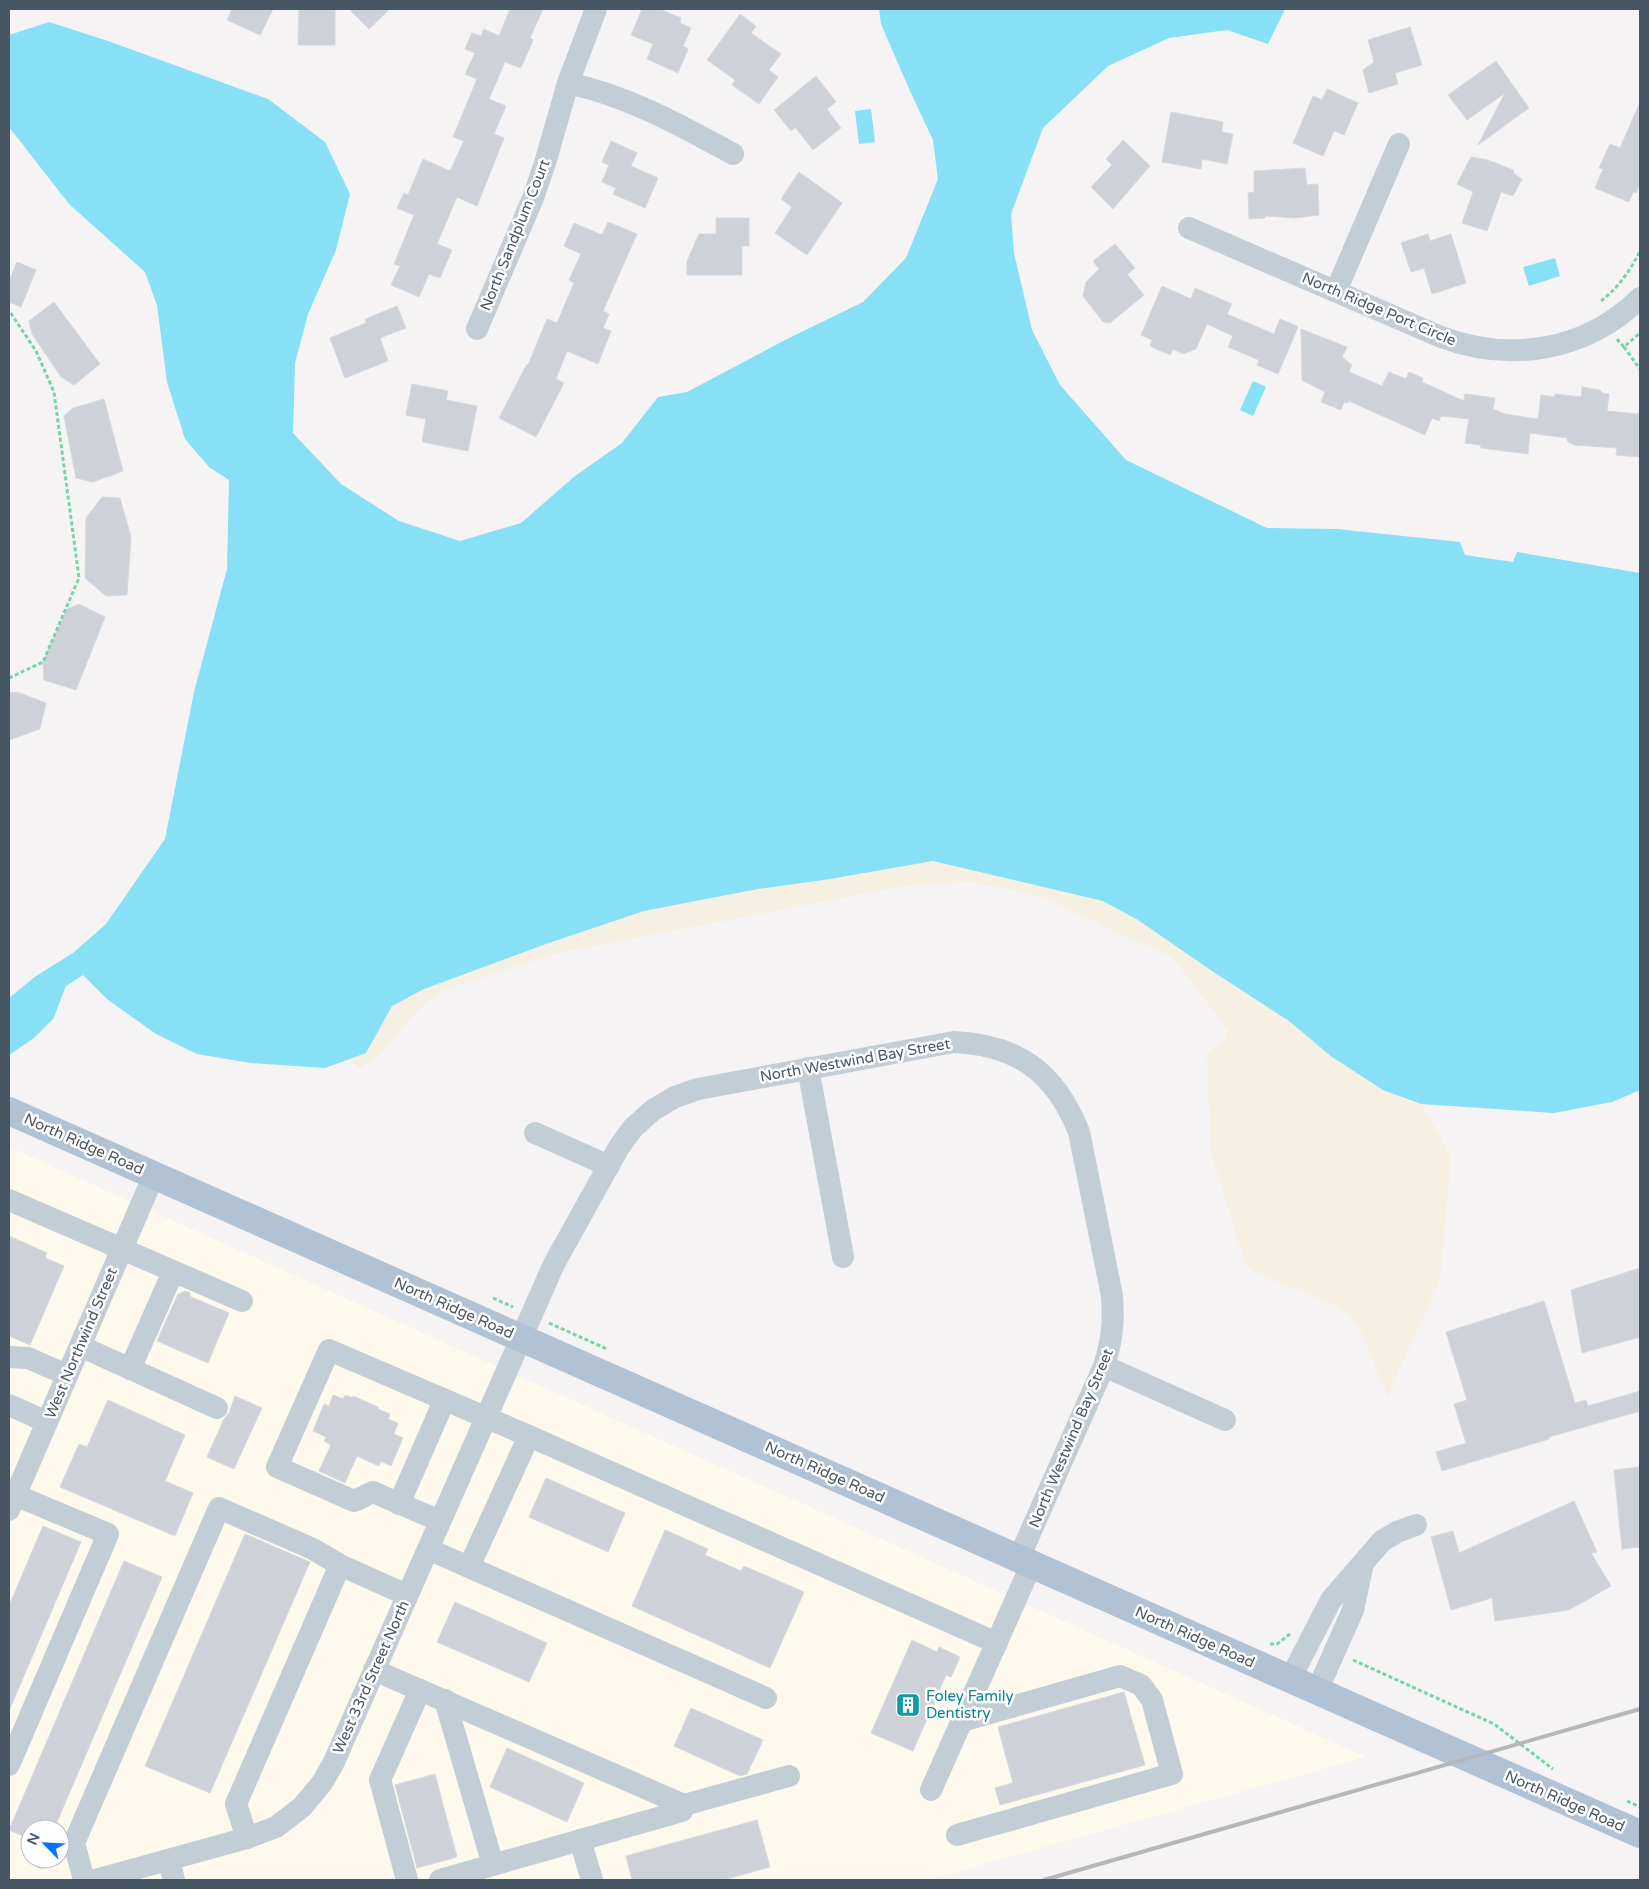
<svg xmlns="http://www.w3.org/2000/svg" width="1649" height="1889" font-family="'Varela Round',sans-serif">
	<rect width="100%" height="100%" fill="#f5f3f3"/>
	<path fill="#fef9ed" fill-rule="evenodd" d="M9 1147 1366 1757 927 1880H9ZM30 1829H60V1859H30Z"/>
	<path fill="#f6f0e3" d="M933 861 1103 901 1138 920 1289 1021 1332 1057 1383 1090 1421 1104 1440 1136 1451 1159 1440 1280 1387 1397 1362 1334 1350 1315 1330 1303 1253 1272 1244 1260 1211 1153 1207 1054 1225 1038 1228 1030 1173 958 1047 900 1019 891 969 882 903 886 554 954 441 991 414 1014 383 1052 358 1070 351 1058 366 1053 392 1006 424 989 546 944 644 911 758 889 830 879Z"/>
	<g fill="#87e0f6">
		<path d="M879 9H1285L1268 44 1227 30 1169 38 1108 66 1043 128 1011 214 1014 253 1032 330 1060 385 1126 460 1267 528 1337 529 1460 542 1465 555 1513 562 1517 552 1640 573V1090L1612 1102 1554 1113 1421 1104 1383 1090 1332 1057 1289 1021 1212 971 1138 920 1103 901 933 861 830 879 758 889 644 911 546 944 424 989 392 1006 366 1053 325 1068 251 1063 197 1054 156 1034 108 1000 83 975 66 986 53 1019 34 1038 9 1055V998L36 976 73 953 106 924 165 839 194 692 227 569 229 480 209 467 185 439 167 382 157 305 145 272 69 204 9 127V35L49 22 108 41 268 99 325 142 350 194 336 250 308 314 295 363 293 433 341 484 399 521 460 541 521 523 575 476 622 443 658 397 687 392 785 340 863 302 906 258 938 179 933 140 910 91 881 24Z"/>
		<path d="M871 109 875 142 859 144 855 111Z"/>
		<path d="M1555 258 1560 276 1529 286 1523 267Z"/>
		<path d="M1253 381 1266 387 1253 416 1240 410Z"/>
	</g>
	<g fill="#ced2d8" stroke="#d6d9de">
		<path d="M232 9H273L260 35 227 20Z"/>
		<path d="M299 9H335V45H298Z"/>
		<path d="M349 9H390L369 29Z"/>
		<path d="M510 9H543L530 38 533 40 521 68 505 62 489 99 506 106 494 134 504 138 477 206 457 197 437 244 452 250 440 278 429 274 419 297 391 285 400 266 394 264 414 215 397 208 404 193 408 195 423 159 450 171 464 141 453 137 477 79 465 74 475 53 465 49 472 33 481 36 484 29 499 36Z"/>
		<path d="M642 9H659L681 18 680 23 691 28 683 46 688 49 678 73 647 59 653 44 631 35Z"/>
		<path d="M740 14 756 26 751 33 781 54 769 70 778 77 759 104 732 85 735 80 707 60Z"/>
		<path d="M1410 27 1422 65 1395 73 1398 84 1369 93 1363 70 1374 62 1368 40Z"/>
		<path d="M1496 61 1529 108 1478 145 1505 93 1467 120 1448 95Z"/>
		<path d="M816 76 836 102 827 109 841 128 813 150 795 127 791 131 774 110Z"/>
		<path d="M1327 89 1358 103 1344 135 1334 131 1323 156 1293 143 1313 96 1322 100Z"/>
		<path d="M1640 102V183L1636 193 1633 192 1629 202 1595 188 1603 169 1599 168 1610 144 1620 148Z"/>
		<path d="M1171 112 1223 122 1222 132 1233 134 1227 164 1202 159 1201 169 1162 162Z"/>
		<path d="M1123 140 1150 166 1113 209 1091 187 1112 165 1106 159Z"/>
		<path d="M611 141 637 153 631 166 658 178 645 208 613 194 616 188 602 182 609 165 602 162Z"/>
		<path d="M1471 157 1488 160 1513 170 1514 174 1522 179 1513 196 1501 192 1487 231 1462 223 1473 192 1457 184Z"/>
		<path d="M1305 168 1307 185 1318 184 1319 215 1295 218 1266 216 1265 218 1249 219 1248 193 1254 192V171Z"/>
		<path d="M799 172 842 203 807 255 775 233 792 207 781 199Z"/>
		<path d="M716 218H749V246H742V275H687V261L699 234H716Z"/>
		<path d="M608 222 637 234 603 311 609 314 603 328 611 331 598 364 567 351 556 379 564 383 536 437 499 418 527 364 528 365 547 319 557 323 574 283 569 280 581 254 564 246 574 223 602 235Z"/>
		<path d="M1428 234 1430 241 1451 234 1466 283 1432 294 1424 268 1411 272 1401 243Z"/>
		<path d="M1115 244 1135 268 1127 274 1144 295 1110 323 1103 322 1083 296 1086 282 1099 269 1093 261Z"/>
		<path d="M17 262 36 270 21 307 9 302V281Z"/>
		<path d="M1162 286 1191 299 1195 288 1232 304 1227 314 1274 334 1280 319 1297 326 1298 327 1278 374 1257 365 1259 360 1228 347 1233 336 1207 324 1196 349 1183 354 1173 349 1170 355 1150 346 1152 340 1141 335Z"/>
		<path d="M54 302 100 364 74 385 61 377 32 334 29 321Z"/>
		<path d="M397 306 406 328 380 338 388 361 345 378 330 338 366 323 365 319Z"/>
		<path d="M1301 329 1347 347 1342 357 1352 365 1349 372 1382 386 1389 372 1406 379 1409 372 1423 378 1422 382 1464 401 1465 394 1495 398 1493 409 1505 414 1538 419 1541 395 1555 397V394L1581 397 1582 387 1600 390 1602 393 1609 394 1607 411 1640 414V457L1616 455 1617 448 1574 445 1568 442 1567 438 1530 433 1528 454 1481 448 1480 445 1465 443 1469 419 1441 416 1439 421 1432 418 1425 435 1349 401 1348 403 1344 402 1341 410 1321 402 1325 392 1302 380Z"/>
		<path d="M412 384 448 391 446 400 477 406 468 451 422 442 426 419 406 415Z"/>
		<path d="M104 399 123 471 93 482 76 478 64 416 73 408Z"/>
		<path d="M102 497 120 498 131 537 127 595 106 596 85 578 86 518Z"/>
		<path d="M79 604 105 617 76 690 44 680 43 662 67 609Z"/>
		<path d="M17 692 46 703 40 729 9 740V693Z"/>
		<path d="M9 1236 47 1253 45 1258 64 1266 30 1345 9 1336Z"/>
		<path d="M1640 1268V1337L1582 1353 1571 1290Z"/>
		<path d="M185 1291 189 1292 191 1297 229 1313 208 1363 157 1341 178 1294Z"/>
		<path d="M1544 1301 1575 1403 1586 1400 1588 1406 1640 1391V1411L1549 1437V1439L1442 1471 1436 1452 1466 1443 1454 1404 1467 1400 1446 1332Z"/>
		<path d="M333 1395 343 1399 345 1395 353 1398V1396L378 1407V1409L390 1414 388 1419 398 1423 394 1434 403 1438 391 1466 381 1461 379 1466 357 1456 345 1483 319 1471 331 1445 324 1441 326 1437 313 1431 324 1404 329 1406Z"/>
		<path d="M235 1396 262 1408 234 1469 207 1457 224 1419 229 1413Z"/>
		<path d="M108 1400 185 1435 165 1481 193 1493 175 1536 60 1487 79 1444 87 1447Z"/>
		<path d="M1640 1467V1547L1622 1549 1614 1470Z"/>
		<path d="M546 1478 625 1513 608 1552 529 1517Z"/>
		<path d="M1574 1501 1597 1552 1591 1553 1611 1586 1569 1610 1495 1621 1492 1598 1451 1610 1431 1537 1453 1531 1459 1553Z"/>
		<path d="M43 1526 81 1542 9 1711V1606Z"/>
		<path d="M665 1530 708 1549 705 1555 741 1571 744 1566 804 1592 770 1668 632 1606Z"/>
		<path d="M245 1534 310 1562 210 1793 145 1766Z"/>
		<path d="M124 1561 162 1577 54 1829H30V1839L9 1830Z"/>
		<path d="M455 1602 547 1643 529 1682 437 1642Z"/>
		<path d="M912 1640 937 1652 939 1647 960 1657 951 1677 946 1675 913 1751 871 1733Z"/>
		<path d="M1124 1692 1145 1765 1000 1805 995 1788 1013 1783 998 1727Z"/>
		<path d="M691 1708 763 1740 747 1774 740 1776 674 1746Z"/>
		<path d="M507 1748 584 1783 567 1822 490 1787Z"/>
		<path d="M435 1774 457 1857 417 1868 395 1785Z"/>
		<path d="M757 1820 770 1867 723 1880H632L626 1856Z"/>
	</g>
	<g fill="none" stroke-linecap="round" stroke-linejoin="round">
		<g stroke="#72d7a5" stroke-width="3" stroke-dasharray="4 2.5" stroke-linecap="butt">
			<path d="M1601 301C1618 288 1630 271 1640 251"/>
			<path d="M1617 339 1624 347 1640 333"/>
			<path d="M1624 347 1640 369"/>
			<path d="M9 678 43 662 79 578 54 392 36 351 10 312"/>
			<path d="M493 1298 513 1307"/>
			<path d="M549 1323 607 1349"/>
			<path d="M1270 1644H1277L1290 1634"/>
			<path d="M1353 1660 1494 1724 1553 1769"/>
			<path d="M1627 1801 1640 1807"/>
		</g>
		<g stroke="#c2cdd5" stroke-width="22">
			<path d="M596 9 568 83C628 96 680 125 733 154"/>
			<path d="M1189 228 1441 337C1511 363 1586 351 1640 298"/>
			<path d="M1336 291 1399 144"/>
			<path d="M477 329 533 198 545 163 568 83"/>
			<path d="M808 1068 843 1257"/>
			<path d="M535 1133 609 1166"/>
			<path d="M9 1200 242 1301"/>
			<path d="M80 1346 217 1408"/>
			<path d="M9 1357 28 1358 67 1375"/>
			<path d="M1104 1366 1225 1420"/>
			<path d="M130 1369 173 1272"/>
			<path d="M9 1405 47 1422"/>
			<path d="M399 1504 444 1401"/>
			<path d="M9 1510 154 1175"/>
			<path d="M440 1521 373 1492 354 1501 277 1467 329 1350 529 1436 997 1643"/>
			<path d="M428 1549 766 1698"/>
			<path d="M469 1567 529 1436"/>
			<path d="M374 1670 684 1805 789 1776"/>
			<path d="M1290 1679 1331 1600 1382 1541 1397 1532 1416 1525"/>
			<path d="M1317 1691 1353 1610 1362 1568"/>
			<path d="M445 1700 493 1865"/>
			<path d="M9 1765 108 1534 15 1495"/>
			<path d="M931 1790 1032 1563"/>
			<path d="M957 1835 1172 1774 1152 1700 1141 1685 1120 1676 962 1721"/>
			<path d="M247 1838 236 1804 340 1565"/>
			<path d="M580 1840 592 1880"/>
			<path d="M169 1860 174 1880"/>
			<path d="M84 1880 74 1843 219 1508 313 1549 340 1565 407 1595"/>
			<path d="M95 1880 247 1838 276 1827 302 1807 322 1783 333 1764 554 1264 619 1147 633 1128 653 1110 675 1097 698 1089 954 1042C1018 1045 1055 1072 1079 1132L1112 1296C1114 1323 1112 1341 1104 1366L1019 1558"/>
			<path d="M407 1880 380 1780 420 1690"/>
			<path d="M440 1880 682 1811 684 1805"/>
		</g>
		<path stroke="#b0c2d3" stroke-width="28" d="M9 1111 1640 1834"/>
		<path stroke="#b4b8bd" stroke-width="4" d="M1044 1880 1640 1709"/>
	</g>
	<defs>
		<symbol id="building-square" viewBox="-11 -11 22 22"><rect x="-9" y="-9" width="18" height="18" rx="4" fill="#0f9aa8" stroke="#fff"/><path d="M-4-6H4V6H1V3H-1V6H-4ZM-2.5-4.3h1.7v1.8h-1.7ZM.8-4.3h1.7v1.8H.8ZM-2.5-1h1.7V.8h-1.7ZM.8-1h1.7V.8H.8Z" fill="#fff"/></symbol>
	</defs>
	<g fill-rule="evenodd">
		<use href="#building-square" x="894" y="1691" width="28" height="28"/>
	</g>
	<g text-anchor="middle" stroke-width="5" stroke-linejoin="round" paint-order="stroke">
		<g font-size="15" fill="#485663" stroke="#fff">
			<text transform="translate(515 235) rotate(-68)" y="5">North Sandplum Court</text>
			<text transform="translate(1379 309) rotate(23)" y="5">North Ridge Port Circle</text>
			<text transform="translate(855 1060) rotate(-10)" y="5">North Westwind Bay Street</text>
			<text transform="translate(84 1144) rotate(24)" y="5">North Ridge Road</text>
			<text transform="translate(454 1308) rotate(24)" y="5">North Ridge Road</text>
			<text transform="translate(81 1343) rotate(-67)" y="5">West Northwind Street</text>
			<text transform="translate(1071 1438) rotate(-67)" y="5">North Westwind Bay Street</text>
			<text transform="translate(825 1472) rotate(24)" y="5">North Ridge Road</text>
			<text transform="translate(1195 1637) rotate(24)" y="5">North Ridge Road</text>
			<text transform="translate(371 1677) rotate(-66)" y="5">West 33rd Street North</text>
			<text transform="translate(1565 1801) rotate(24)" y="5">North Ridge Road</text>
		</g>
		<g font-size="15" fill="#0d838f" stroke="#fff" text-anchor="start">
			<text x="926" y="1701">Foley Family<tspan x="926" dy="17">Dentistry</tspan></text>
		</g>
	</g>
	<rect width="1649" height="1889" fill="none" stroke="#485663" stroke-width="20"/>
	<g transform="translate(45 1844) rotate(294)"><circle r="24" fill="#ffffff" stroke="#b6bbc1"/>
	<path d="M0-4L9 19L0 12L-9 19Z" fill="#0873fa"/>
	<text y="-8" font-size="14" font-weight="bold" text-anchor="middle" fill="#485663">N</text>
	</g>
</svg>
